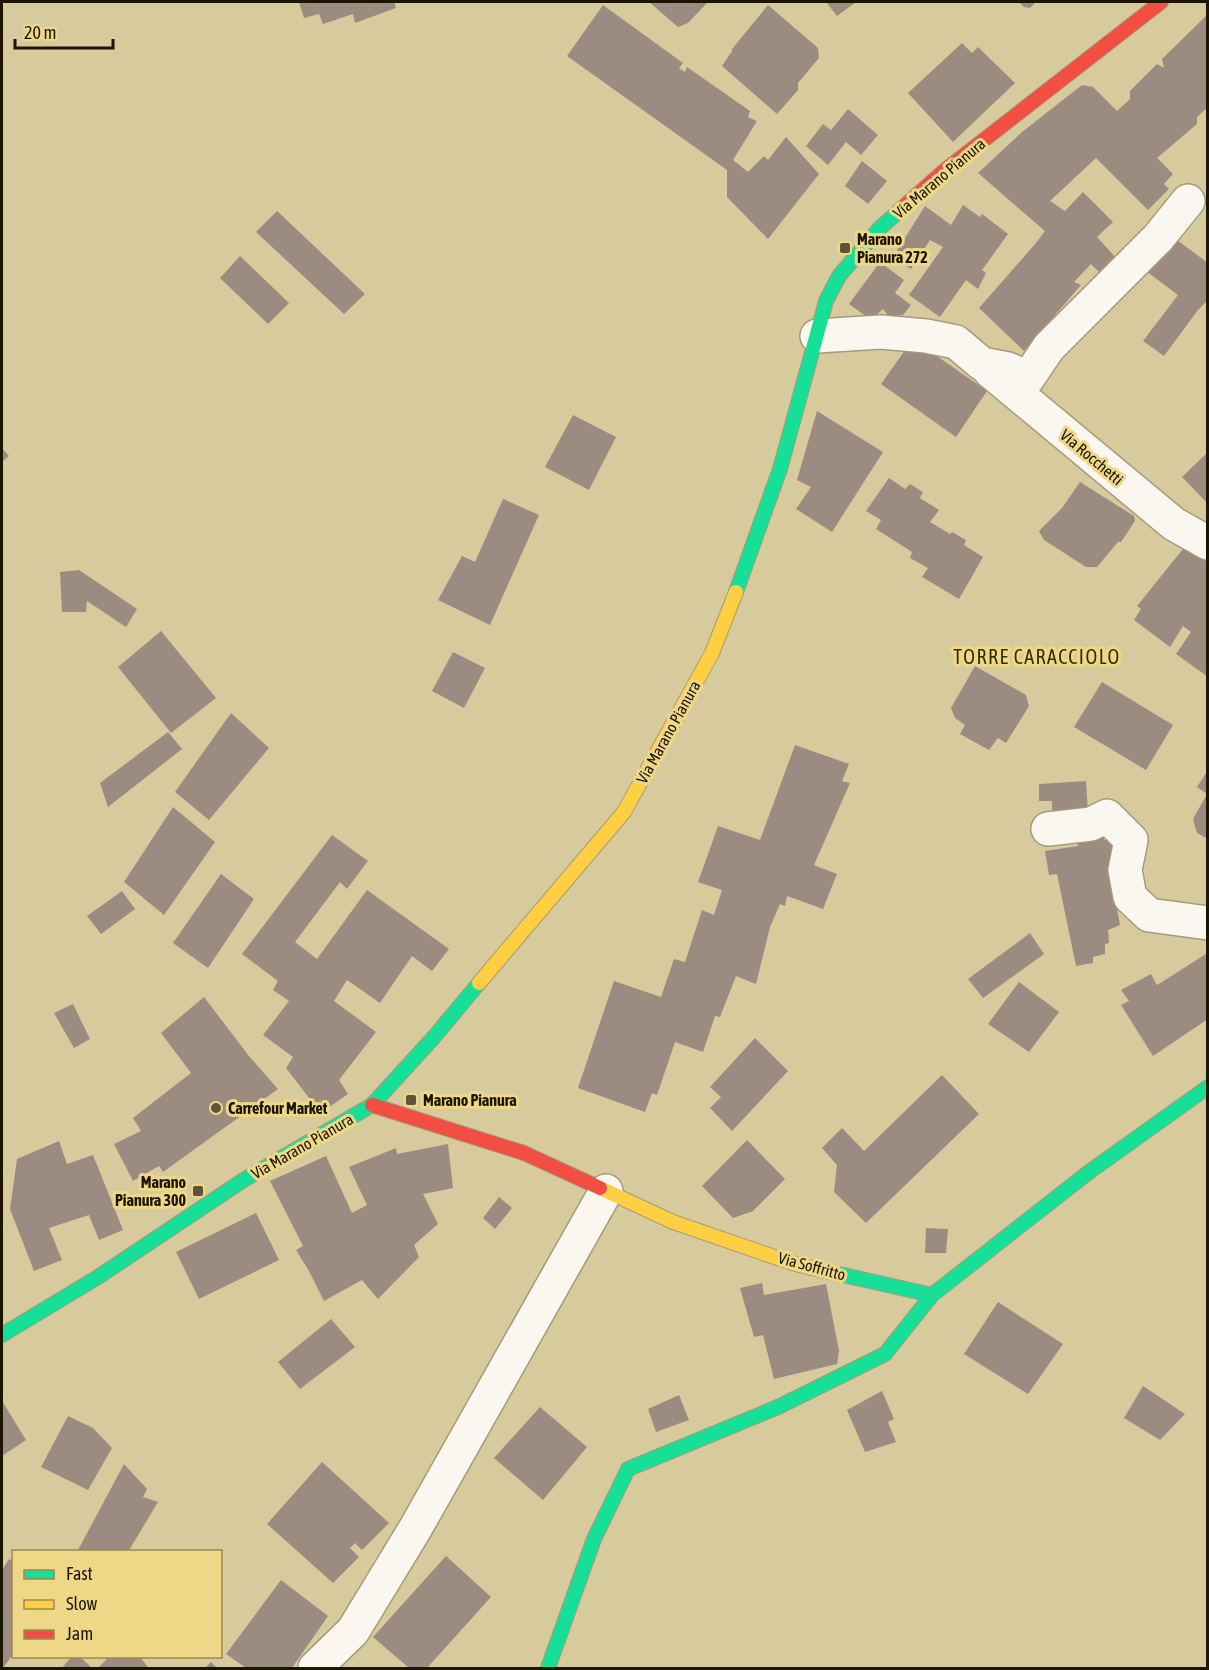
<svg xmlns="http://www.w3.org/2000/svg" width="1209" height="1670" font-family="'Asap Condensed',sans-serif">
	<rect width="100%" height="100%" fill="#d7cb9e"/>
	<g fill="#9c8b80">
		<path d="M299 2H394L396 8 355 23 353 14 323 24 319 14 304 18Z"/>
		<path d="M649 2H708L688 23 678 27Z"/>
		<path d="M826 2H856L837 16Z"/>
		<path d="M1019 2H1036L1030 8 1024 7Z"/>
		<path d="M603 5 683 63 679 68 685 72 687 67 750 111 748 117 757 121 733 160 748 172 764 156 768 160 786 137 819 174 768 239 727 197V170L567 56Z"/>
		<path d="M768 5 818 48 819 58 798 83V90L777 114 722 66 732 51V49Z"/>
		<path d="M1208 14V107L1197 117V124L1157 158 1173 174 1164 184 1169 189 1148 210 1096 158 1050 201 1065 211 1083 192 1113 222 1097 237 1117 259 1102 275 1091 264 1074 282 1081 285 1024 351 979 308 1036 243 1045 231 978 173 1022 132 1082 85 1093 87 1117 111 1130 99V91L1157 64 1164 68 1162 59Z"/>
		<path d="M962 43 972 53 978 47 1015 83 953 142 908 93Z"/>
		<path d="M848 109 878 135 861 155 846 142 828 165 806 146 823 124 831 130Z"/>
		<path d="M862 161 887 181 868 204 845 186Z"/>
		<path d="M963 205 980 217 982 214 1008 234 982 270 986 273 978 289 966 280 940 317 909 295 943 247 930 240 911 269 893 257 925 206 951 225Z"/>
		<path d="M277 211 365 294 344 314 256 232Z"/>
		<path d="M1177 240 1208 263V300L1198 310 1164 356 1143 341 1178 295 1146 271Z"/>
		<path d="M240 256 289 303 268 324 220 278Z"/>
		<path d="M880 262 904 280 895 293 911 305 903 315 889 317 883 309 871 320 849 304Z"/>
		<path d="M908 346 916 352 934 354 987 391 956 437 881 384Z"/>
		<path d="M817 411 883 452 832 532 796 509 811 487 797 480Z"/>
		<path d="M573 415 616 437 589 490 545 467Z"/>
		<path d="M2 448 9 456 2 462Z"/>
		<path d="M1208 452V504L1182 477Z"/>
		<path d="M889 478 905 489 910 484 923 492 920 498 939 510 930 522 950 534 952 532 966 540 964 545 983 557 959 599 922 577 928 568 910 558 912 552 876 529 881 520 866 511Z"/>
		<path d="M1080 482 1134 516 1135 521 1121 542H1118L1097 567H1086L1044 540 1039 531 1062 508Z"/>
		<path d="M503 499 539 515 490 625 438 600 462 556 475 562Z"/>
		<path d="M1187 544 1208 559V677L1176 654 1191 632 1183 626 1170 647 1134 620 1141 609 1137 606Z"/>
		<path d="M79 570 137 609 126 627 87 601 86 612H62L60 572Z"/>
		<path d="M161 631 216 698 171 733 118 667Z"/>
		<path d="M453 652 485 668 464 708 432 691Z"/>
		<path d="M975 666 1026 695 1029 706 1006 743 998 738 989 750 960 734 965 725 955 718 951 708Z"/>
		<path d="M1102 682 1173 725 1146 770 1074 727Z"/>
		<path d="M231 713 269 748 209 820 175 792Z"/>
		<path d="M168 732 182 749 108 807 100 783Z"/>
		<path d="M795 745 849 764 842 781 850 783 814 865 837 874 823 909 787 896 785 906 780 904 770 927 756 984 736 976 720 1017 715 1016 703 1052 675 1042 657 1095 652 1093 645 1112 578 1088 614 981 661 997 674 959 685 962 702 910 714 915 722 890 698 882 718 826 760 840Z"/>
		<path d="M1208 770V839L1197 833 1193 819 1207 794 1197 787Z"/>
		<path d="M1086 781 1088 814 1052 815V801H1039V784Z"/>
		<path d="M173 807 215 842 164 915 124 882Z"/>
		<path d="M1104 833V840L1120 837 1110 872 1120 925 1108 930 1109 943 1105 944V954L1093 957V963L1076 966 1057 874 1049 875 1045 851 1078 846 1075 838Z"/>
		<path d="M332 835 368 861 347 889 340 882 295 942 317 959 367 890 449 949 432 971 412 956 380 1003 347 980 334 1001 376 1032 339 1080 348 1094 319 1114 313 1103 286 1068 293 1057 263 1035 289 1001 273 990 278 981 242 954Z"/>
		<path d="M221 874 254 899 208 968 173 943Z"/>
		<path d="M122 891 135 909 101 934 87 916Z"/>
		<path d="M1030 933 1044 954 983 998 968 979Z"/>
		<path d="M1206 954 1208 957V1019L1153 1056 1121 1005 1129 1001 1121 990 1151 974 1157 985Z"/>
		<path d="M1019 982 1059 1012 1029 1052 988 1024Z"/>
		<path d="M204 997 249 1056 278 1089 163 1172 159 1166 133 1181 114 1144 141 1131 133 1118 191 1073 161 1033Z"/>
		<path d="M73 1004 90 1039 74 1048 54 1013Z"/>
		<path d="M755 1038 788 1071 732 1131 710 1108 721 1097 710 1087Z"/>
		<path d="M942 1075 979 1114 866 1223 834 1192 837 1165 822 1148 842 1128 864 1151Z"/>
		<path d="M747 1140 785 1179 753 1211 733 1218 702 1186Z"/>
		<path d="M59 1141 67 1164 93 1155 123 1230 99 1240 89 1215 49 1228 62 1260 34 1271 10 1209 17 1159Z"/>
		<path d="M448 1144 453 1188 423 1194 438 1224 414 1245 419 1257 378 1299 362 1280 324 1301 309 1271 296 1250 303 1246 270 1181 326 1156 352 1213 367 1205 349 1167 396 1148 397 1154Z"/>
		<path d="M499 1197 512 1208 495 1229 483 1218Z"/>
		<path d="M256 1213 279 1260 199 1299 176 1252Z"/>
		<path d="M926 1228 948 1229 946 1253H925Z"/>
		<path d="M762 1283 764 1295 826 1284 839 1351 837 1364 774 1379 763 1335 754 1337 740 1288Z"/>
		<path d="M998 1302 1063 1344 1028 1394 964 1354Z"/>
		<path d="M331 1319 355 1347 300 1389 278 1362Z"/>
		<path d="M1143 1386 1185 1414 1160 1440 1124 1418Z"/>
		<path d="M882 1391 894 1419 888 1422 896 1442 865 1452 847 1410Z"/>
		<path d="M679 1395 689 1420 656 1432 648 1409Z"/>
		<path d="M2 1401 26 1440 2 1456Z"/>
		<path d="M540 1407 587 1447 543 1500 494 1458Z"/>
		<path d="M68 1416 93 1428 112 1448 88 1490 41 1467Z"/>
		<path d="M322 1462 389 1523 362 1550 355 1543 350 1548 359 1557 333 1583 267 1524Z"/>
		<path d="M124 1464 147 1489 143 1497 158 1502 128 1552H77Z"/>
		<path d="M446 1556 491 1597 427 1668H409L373 1637Z"/>
		<path d="M9 1559 14 1563V1653L3 1668H2V1570Z"/>
		<path d="M281 1580 328 1616 292 1668H246L226 1654Z"/>
		<path d="M72 1656H79L92 1668H62Z"/>
		<path d="M110 1656H139L148 1667 98 1668Z"/>
		<path d="M211 1662 217 1668H205Z"/>
	</g>
	<g fill="none" stroke-linecap="round" stroke-linejoin="round">
		<defs>
			<g id="street">
				<path d="M817 336 881 332 926 336 956 342 982 364 1008 369 1028 378 1049 347 1158 238 1188 201"/>
				<path d="M990 371 1174 524 1208 543"/>
				<path d="M1048 829 1091 824 1107 816 1131 840 1125 870 1130 897 1149 915 1208 923"/>
				<path d="M315 1668 353 1631 415 1529 606 1191"/>
			</g>
			<g id="fast">
				<path d="M736 592 780 469 826 301 839 276 879 229 900 210"/>
				<path d="M812 1268 932 1295 1089 1172 1208 1087"/>
				<path d="M2 1335 98 1277 242 1181 372 1105 434 1037 479 983"/>
				<path d="M548 1668 594 1539 628 1469 778 1407 885 1354 932 1295"/>
			</g>
			<g id="slow">
				<path d="M479 983 624 812 712 653 736 592"/>
				<path d="M600 1188 673 1222 792 1263 812 1268"/>
			</g>
			<g id="jam">
				<path d="M900 210 944 171 1161 2"/>
				<path d="M372 1105 524 1153 600 1188"/>
			</g>
		</defs>
		<use href="#street" stroke="#a59b78" stroke-width="36"/>
		<use href="#fast" stroke="#a59b78" stroke-width="16"/>
		<use href="#slow" stroke="#a59b78" stroke-width="16"/>
		<use href="#jam" stroke="#a59b78" stroke-width="16"/>
		<use href="#street" stroke="#f9f7f0" stroke-width="33"/>
		<use href="#fast" stroke="#16e098" stroke-width="14"/>
		<use href="#slow" stroke="#ffcf43" stroke-width="14"/>
		<use href="#jam" stroke="#f24e42" stroke-width="14"/>
	</g>
	<g fill="#5d5537" stroke="#eed887" stroke-width="2">
		<rect x="839" y="242" width="12" height="12" rx="3"/>
		<rect x="405" y="1094" width="12" height="12" rx="3"/>
		<circle cx="216" cy="1108" r="6"/>
		<rect x="192" y="1185" width="12" height="12" rx="3"/>
	</g>
	<g text-anchor="middle" stroke-width="6" stroke-linejoin="round" paint-order="stroke">
		<g font-size="16" fill="#1c1500" stroke="#eed887">
			<text transform="translate(939 178) rotate(-40)" y="6">Via Marano Pianura</text>
			<text transform="translate(1092 457) rotate(40)" y="6">Via Rocchetti</text>
			<text transform="translate(668 732) rotate(-61)" y="6">Via Marano Pianura</text>
			<text transform="translate(302 1146) rotate(-30)" y="6">Via Marano Pianura</text>
			<text transform="translate(812 1266) rotate(15)" y="6">Via Soffritto</text>
		</g>
		<g font-size="16" font-weight="bold" fill="#1c1500" stroke="#eed887" text-anchor="start">
			<text x="857" y="245">Marano<tspan x="857" dy="18">Pianura 272</tspan></text>
			<text x="423" y="1106">Marano Pianura</text>
			<text x="228" y="1114">Carrefour Market</text>
			<text x="186" y="1188" text-anchor="end">Marano<tspan x="186" dy="18">Pianura 300</tspan></text>
		</g>
		<g font-size="20" letter-spacing="1.5" fill="#362a00" stroke="#eed887">
			<text x="1037" y="664">TORRE CARACCIOLO</text>
		</g>
	</g>
	<rect width="1209" height="1670" fill="none" stroke="#1c1500" stroke-width="6"/>
	<rect x="12" y="1550" width="210" height="108" fill="#eed887" stroke="#9a8a51" stroke-width="1.5"/>
	<rect x="24" y="1570" width="30" height="9" fill="#16e098" stroke="#9a8a51" stroke-width="1.5"/>
	<text x="66" y="1580" font-size="18" fill="#1c1500">Fast</text>
	<rect x="24" y="1600" width="30" height="9" fill="#ffcf43" stroke="#9a8a51" stroke-width="1.5"/>
	<text x="66" y="1610" font-size="18" fill="#1c1500">Slow</text>
	<rect x="24" y="1630" width="30" height="9" fill="#f24e42" stroke="#9a8a51" stroke-width="1.5"/>
	<text x="66" y="1640" font-size="18" fill="#1c1500">Jam</text>
	<path d="M15 39v9h98v-9" fill="none" stroke="#1c1500" stroke-width="3"/>
	<text x="24" y="39" font-size="18" fill="#1c1500" stroke="#eed887" stroke-width="4.5" paint-order="stroke">20 m</text>
</svg>
